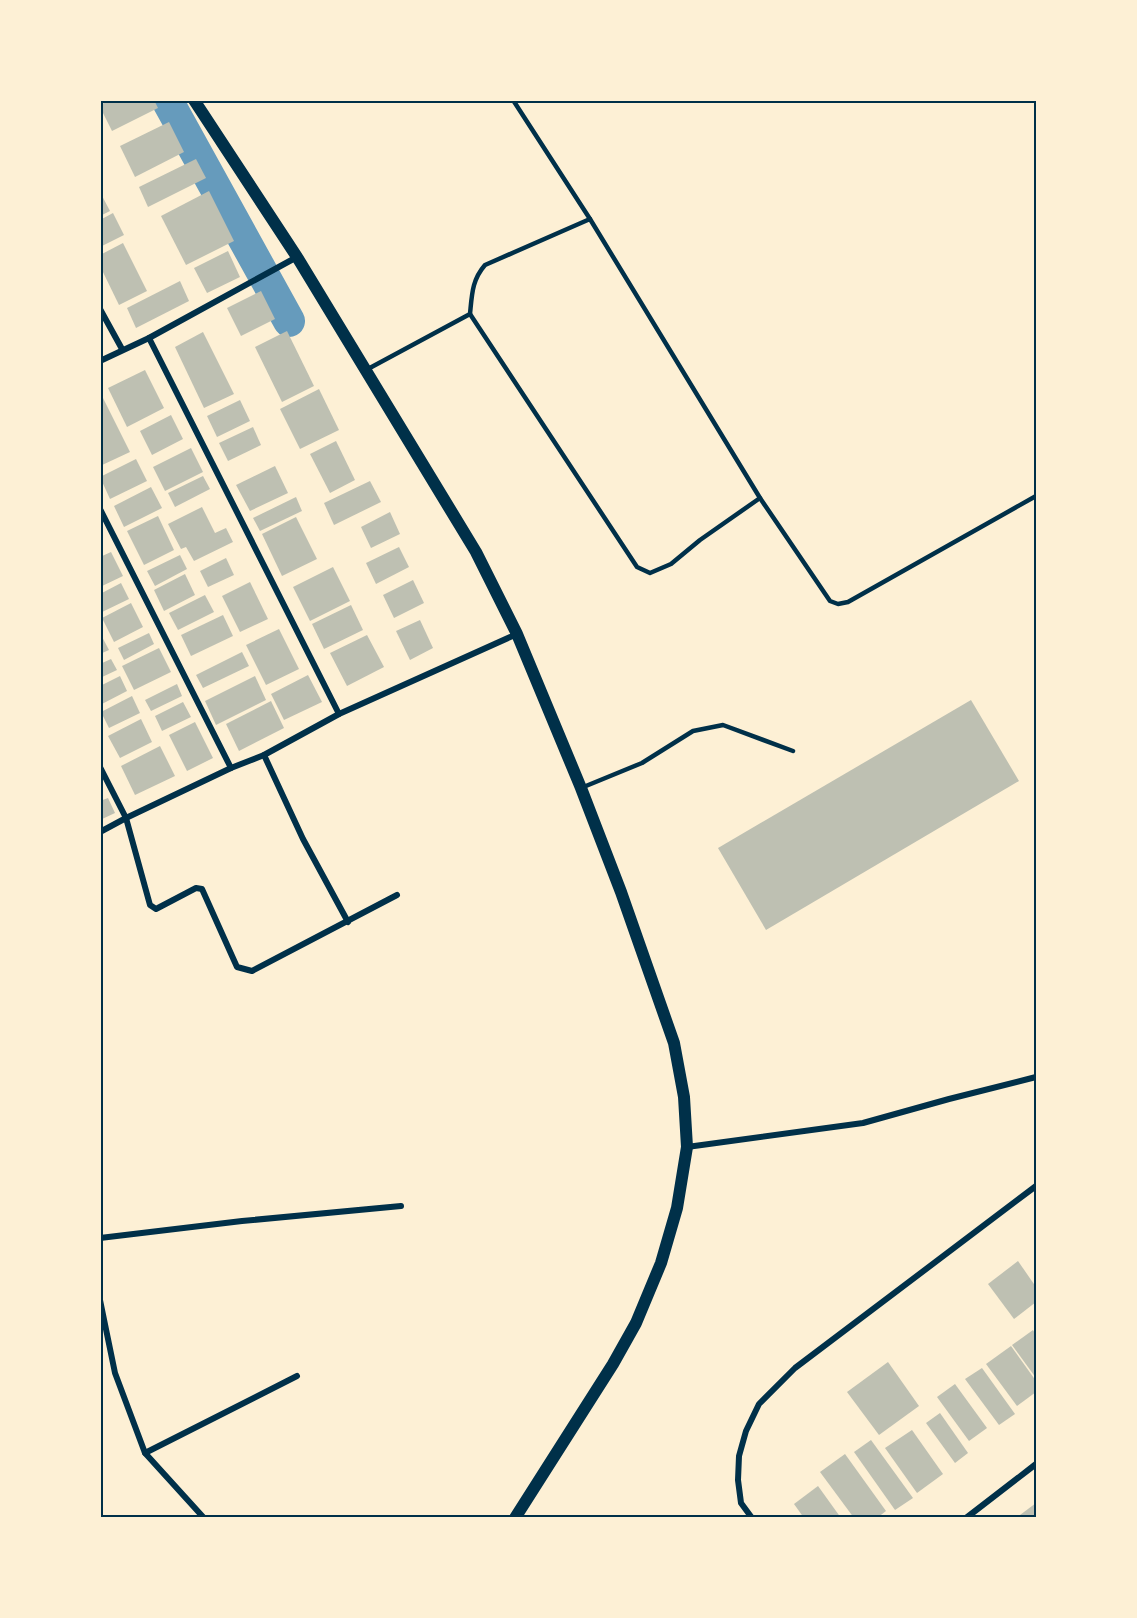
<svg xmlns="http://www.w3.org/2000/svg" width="1137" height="1618" font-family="'Source Serif 4',serif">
	<rect width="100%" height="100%" fill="#fdf0d5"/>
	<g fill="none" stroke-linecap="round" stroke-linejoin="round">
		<path stroke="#669bbc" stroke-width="32" d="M167 100 289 321"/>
	</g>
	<g fill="#bec0b2">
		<path d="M110 100H154L158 108 112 131 100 107V105Z"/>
		<path d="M169 122 184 152 135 177 120 146Z"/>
		<path d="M196 159 206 178 148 207 139 187Z"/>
		<path d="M209 191 234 241 186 265 161 216Z"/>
		<path d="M100 192 110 211 100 216Z"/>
		<path d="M113 213 124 235 100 247V220Z"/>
		<path d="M123 243 147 291 119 305 100 266V255Z"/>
		<path d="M228 251 240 277 207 293 194 268Z"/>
		<path d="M180 281 189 301 136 328 127 308Z"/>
		<path d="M261 291 275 319 241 336 227 308Z"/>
		<path d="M287 331 314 386 282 402 255 347Z"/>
		<path d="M203 332 234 394 204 408 175 347Z"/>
		<path d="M145 370 164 408 127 427 108 388Z"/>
		<path d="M319 389 339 430 300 449 280 409Z"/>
		<path d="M100 392 130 452 100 466Z"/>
		<path d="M240 400 250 421 217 437 207 416Z"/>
		<path d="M171 415 183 439 152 455 140 431Z"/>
		<path d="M253 427 261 445 228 461 219 443Z"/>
		<path d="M336 441 355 480 330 493 310 454Z"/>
		<path d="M191 448 203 472 165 491 153 467Z"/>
		<path d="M136 459 147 481 110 499 100 477Z"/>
		<path d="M275 466 288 493 250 511 236 485Z"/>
		<path d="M203 476 210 489 175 507 168 493Z"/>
		<path d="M370 481 381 502 334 525 324 503Z"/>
		<path d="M151 487 162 508 124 527 114 506Z"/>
		<path d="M296 497 302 511 260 531 253 518Z"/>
		<path d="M202 507 215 533 226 528 233 542 194 561 186 547 181 549 168 524Z"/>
		<path d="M390 512 400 534 371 548 361 527Z"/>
		<path d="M158 516 174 550 144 565 127 531Z"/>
		<path d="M296 517 317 559 282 576 262 534Z"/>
		<path d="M399 547 409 567 376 584 366 563Z"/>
		<path d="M111 552 123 576 100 587V557Z"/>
		<path d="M180 555 187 569 155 586 147 571Z"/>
		<path d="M226 558 234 575 208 587 200 571Z"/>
		<path d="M333 567 350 601 310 621 293 587Z"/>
		<path d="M185 574 195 595 164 611 154 590Z"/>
		<path d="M413 580 424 603 394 618 383 595Z"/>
		<path d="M250 582 268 619 240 632 222 596Z"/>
		<path d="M121 583 129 599 100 613V594Z"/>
		<path d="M205 595 214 612 178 630 169 613Z"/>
		<path d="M131 603 143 627 114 642 102 618Z"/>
		<path d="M351 605 363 630 324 649 312 624Z"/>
		<path d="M223 615 233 636 191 656 181 635Z"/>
		<path d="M420 620 433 648 410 660 396 631Z"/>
		<path d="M279 629 299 669 266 685 246 645Z"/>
		<path d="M100 633 109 650 100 654Z"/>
		<path d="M149 633 154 644 124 660 118 648Z"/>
		<path d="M367 635 384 667 347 686 330 653Z"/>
		<path d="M159 648 171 672 134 690 122 666Z"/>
		<path d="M242 652 249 666 203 688 196 675Z"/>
		<path d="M111 659 117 670 100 678V664Z"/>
		<path d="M308 675 322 702 284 720 271 694Z"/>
		<path d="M120 676 127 691 100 705V686Z"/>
		<path d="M255 676 266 700 216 725 205 701Z"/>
		<path d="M177 684 182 696 151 711 145 700Z"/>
		<path d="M132 696 140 713 109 728 101 712Z"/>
		<path d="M971 700 1019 781 766 930 718 848Z"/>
		<path d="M271 701 284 728 239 751 226 724Z"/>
		<path d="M183 702 191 717 162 731 155 716Z"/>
		<path d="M141 719 152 742 120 758 108 736Z"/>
		<path d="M195 722 213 758 187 771 169 735Z"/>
		<path d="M160 746 175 776 135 795 121 766Z"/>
		<path d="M108 798 115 813 100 820V801Z"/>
		<path d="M1018 1261 1036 1287V1302L1014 1319 988 1284Z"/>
		<path d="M1033 1330 1036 1335V1378L1012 1345Z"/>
		<path d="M1011 1346 1036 1381V1392L1017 1406 986 1364Z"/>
		<path d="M888 1362 919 1406 879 1435 847 1392Z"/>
		<path d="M982 1368 1015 1414 999 1425 965 1379Z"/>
		<path d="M955 1384 987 1428 969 1441 937 1397Z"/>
		<path d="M940 1413 968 1453 955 1463 926 1423Z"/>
		<path d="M912 1430 943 1474 917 1493 885 1448Z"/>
		<path d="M871 1440 913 1498 895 1510 854 1452Z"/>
		<path d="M845 1454 886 1511 877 1518H854L820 1472Z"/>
		<path d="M818 1486 841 1518H804L794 1504Z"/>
		<path d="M1036 1503V1518H1022L1020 1515Z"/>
	</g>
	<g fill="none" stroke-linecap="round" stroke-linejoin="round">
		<g stroke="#003049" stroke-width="4.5">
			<path d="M513 100 590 219"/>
			<path d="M470 314 637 567 650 573 671 564 700 540 760 498"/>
			<path d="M366 370 470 314C472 294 472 280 485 265L590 219 760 498 830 601 838 604 848 602 1036 496"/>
			<path d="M581 788 642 763 693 731 723 725 793 751"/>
		</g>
		<g stroke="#003049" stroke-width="6">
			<path d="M100 309 122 349"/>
			<path d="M149 338 339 714"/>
			<path d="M100 361 149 338 297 257"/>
			<path d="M100 509 231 768"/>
			<path d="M264 755 303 839 348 922"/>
			<path d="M100 767 126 818 150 905 156 909 196 888 202 889 237 967 252 971 397 895"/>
			<path d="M100 832 126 818 231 768 264 755 339 714 517 634"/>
			<path d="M687 1147 863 1123 949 1099 1036 1077"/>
			<path d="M100 1238 242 1221 401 1206"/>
			<path d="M100 1300 115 1373 145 1453 204 1518"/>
			<path d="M145 1453 297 1376"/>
			<path d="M752 1518 741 1503 738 1480 739 1456 746 1431 759 1404 795 1368 1036 1186"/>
			<path d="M966 1518 1036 1464"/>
		</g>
		<path stroke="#003049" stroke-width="12" d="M194 100 297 257 476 552 517 634 581 788 621 892 674 1043 684 1097 687 1147 677 1208 661 1263 636 1323 613 1364 515 1518"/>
	</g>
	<rect width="1137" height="1618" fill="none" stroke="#fdf0d5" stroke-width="204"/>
	<rect x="102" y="102" width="933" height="1414" fill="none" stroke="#003049" stroke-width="2"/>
</svg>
